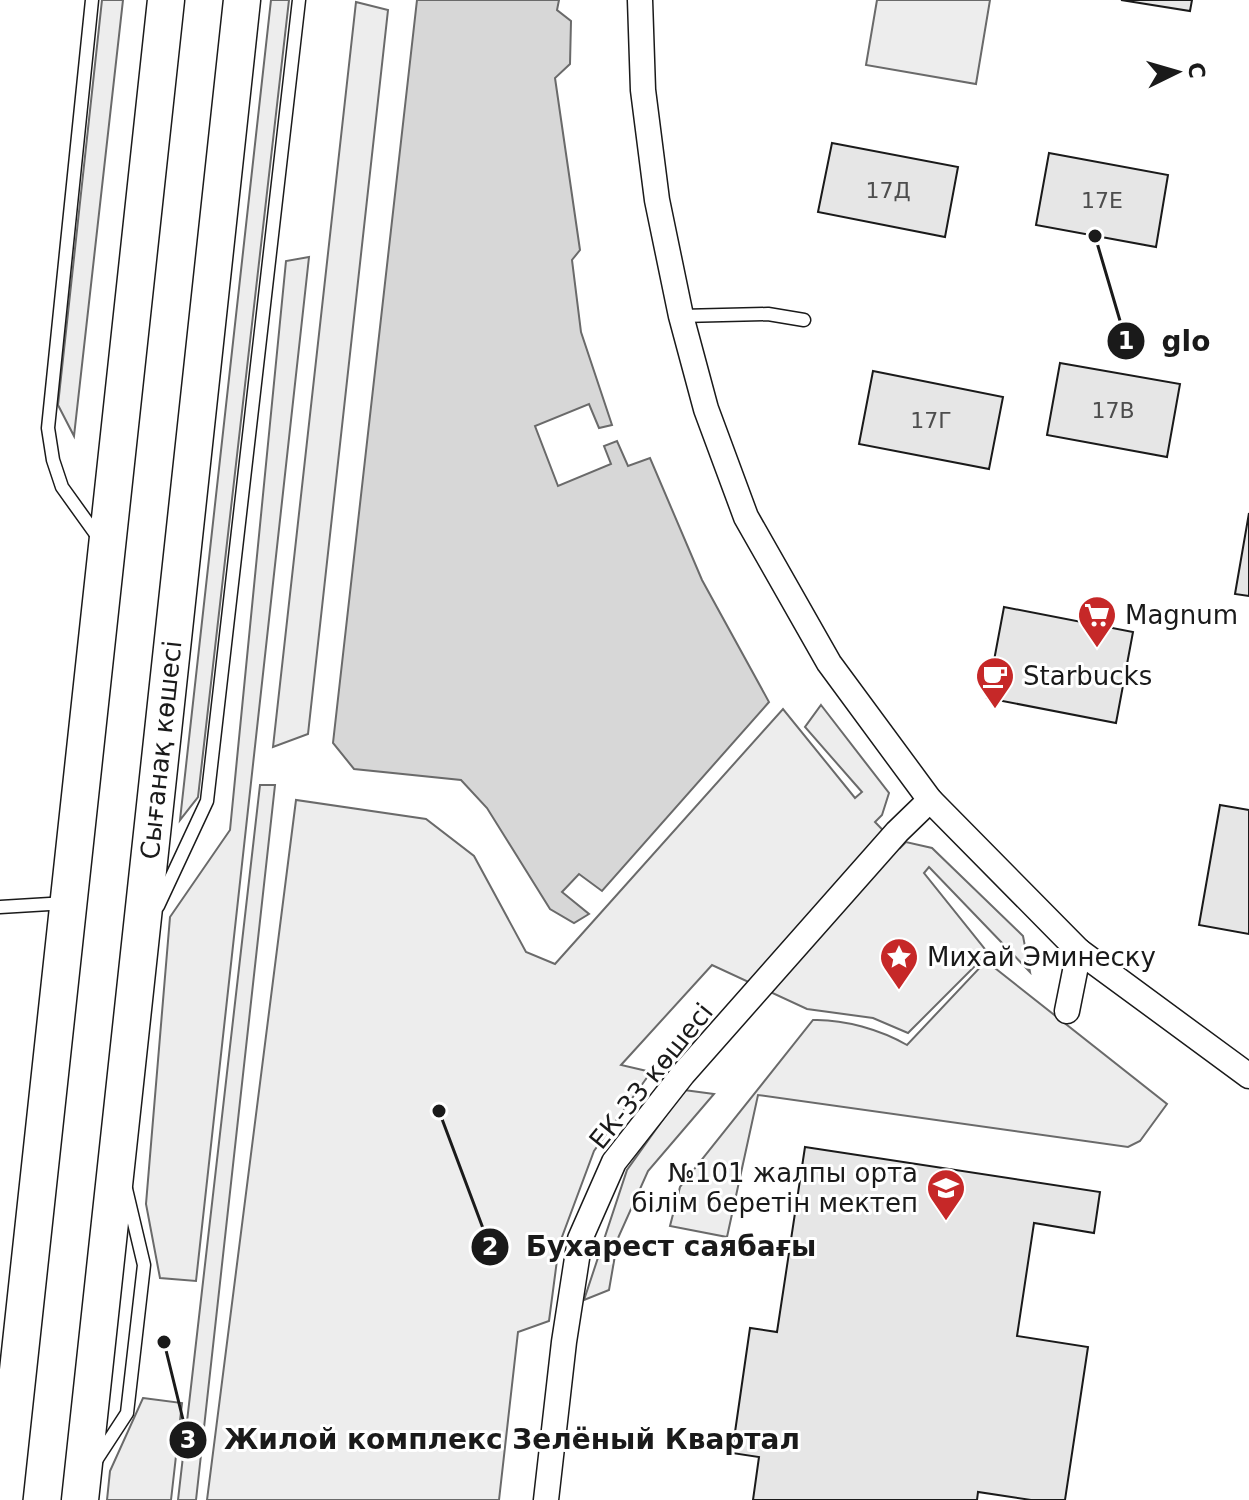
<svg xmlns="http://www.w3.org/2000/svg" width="1249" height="1500" font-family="'DejaVu Sans',sans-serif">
	<rect width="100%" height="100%" fill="#fff"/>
	<g fill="#ededed" stroke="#6a6a6a" stroke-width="2">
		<path d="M102 0H123L74 436 58 405Z"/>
		<path d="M271 0H289L198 797 180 820Z"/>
		<path d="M877 0H990L976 84 866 65Z"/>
		<path d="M356 2 388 10 308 734 273 747Z"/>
		<path d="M309 257 196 1281 160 1278 146 1204 170 917 230 830 286 261Z"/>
		<path d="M821 705 889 793 882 815 875 822 900 848 906 842 932 848 1023 936 1030 972 929 867 924 873 988 953 908 1033 873 1018 807 1009 712 965 621 1065 651 1072 594 1151 559 1245 549 1321 518 1332 499 1500H207L296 800 426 819 474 856 526 952 555 964 783 709 855 798 862 792 805 727Z"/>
		<path d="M260 785H275L196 1500H178Z"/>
		<path d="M986 961 1167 1104 1140 1141 1128 1147 758 1095 727 1237 670 1226 680 1187 813 1020C844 1019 881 1030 907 1045Z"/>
		<path d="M684 1090 714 1094 648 1171 618 1238 609 1290 584 1300 627 1170Z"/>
		<path d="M143 1398 182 1403 171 1500H107L110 1471Z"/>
	</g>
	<path fill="#d7d7d7" stroke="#6a6a6a" stroke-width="2" d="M417 0H559L557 10 571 21 570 64 555 78 580 250 572 260 581 332 612 425 599 428 589 404 535 426 558 486 611 464 604 446 617 441 628 466 650 458 702 580 769 702 602 891 579 874 562 892 589 914 574 923 550 909 487 808 461 780 354 769 333 743Z"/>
	<g fill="#e6e6e6" stroke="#1a1a1a" stroke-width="2">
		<path d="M1121 0H1192L1190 11Z"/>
		<path d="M832 143 958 167 945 237 818 212Z"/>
		<path d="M1049 153 1168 175 1156 247 1036 225Z"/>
		<path d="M1060 363 1180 384 1167 457 1047 435Z"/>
		<path d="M873 371 1003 397 989 469 859 444Z"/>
		<path d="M1249 513V596L1235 594Z"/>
		<path d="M1004 607 1133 632 1116 723 987 698Z"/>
		<path d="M1220 805 1249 810V934L1199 925Z"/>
		<path d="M805 1147 1100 1192 1094 1233 1034 1223 1017 1336 1088 1347 1065 1500H1031L978 1492 977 1500H753L759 1457 732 1453 750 1328 777 1332Z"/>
	</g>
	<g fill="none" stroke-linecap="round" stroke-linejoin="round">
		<defs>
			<g id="lane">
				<path d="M92 0 48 428 53 460 62 487 100 540"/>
				<path d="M681 316 768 314 804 320"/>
				<path d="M158 906 207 801 299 0"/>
				<path d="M0 907 66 903"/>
				<path d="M95 1462 127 1413 144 1265 126 1189"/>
			</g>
			<g id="street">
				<path d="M640 0 643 90 657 200 681 316 706 409 746 517 829 663 930 800 1079 951 1067 1011"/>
				<path d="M1079 951 1249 1076"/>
				<path d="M546 1500 564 1342 580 1239 614 1162 683 1074 897 832 930 800"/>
			</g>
			<g id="secondary">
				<path d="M4 1500 166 0"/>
				<path d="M80 1500 242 0"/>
			</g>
		</defs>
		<use href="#lane" stroke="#1a1a1a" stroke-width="15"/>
		<use href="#street" stroke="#1a1a1a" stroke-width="27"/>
		<use href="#secondary" stroke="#1a1a1a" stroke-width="39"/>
		<use href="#lane" stroke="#fff" stroke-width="12"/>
		<use href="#street" stroke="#fff" stroke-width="24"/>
		<use href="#secondary" stroke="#fff" stroke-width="36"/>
	</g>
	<defs>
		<symbol id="supermarket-pin" viewBox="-11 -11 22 30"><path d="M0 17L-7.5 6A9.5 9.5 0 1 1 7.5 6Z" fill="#c62828" stroke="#fff"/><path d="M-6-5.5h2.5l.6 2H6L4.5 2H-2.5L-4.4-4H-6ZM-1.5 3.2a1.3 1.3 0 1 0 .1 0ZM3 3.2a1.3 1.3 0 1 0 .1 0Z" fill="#fff"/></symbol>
		<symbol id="cafe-pin" viewBox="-11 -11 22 30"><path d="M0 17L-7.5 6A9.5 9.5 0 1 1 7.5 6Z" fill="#c62828" stroke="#fff"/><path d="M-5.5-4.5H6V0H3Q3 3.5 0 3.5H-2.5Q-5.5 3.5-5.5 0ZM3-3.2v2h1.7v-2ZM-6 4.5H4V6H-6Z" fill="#fff"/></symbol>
		<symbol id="sight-pin" viewBox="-11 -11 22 30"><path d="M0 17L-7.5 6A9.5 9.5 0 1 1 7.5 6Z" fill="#c62828" stroke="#fff"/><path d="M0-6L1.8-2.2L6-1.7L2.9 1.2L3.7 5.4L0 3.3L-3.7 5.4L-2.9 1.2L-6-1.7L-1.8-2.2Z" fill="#fff"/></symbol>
		<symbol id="school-pin" viewBox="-11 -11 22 30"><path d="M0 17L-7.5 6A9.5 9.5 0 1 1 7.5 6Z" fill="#c62828" stroke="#fff"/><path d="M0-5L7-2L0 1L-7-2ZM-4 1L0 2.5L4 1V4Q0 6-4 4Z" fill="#fff"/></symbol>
	</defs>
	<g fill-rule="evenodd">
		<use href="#supermarket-pin" x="1075" y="593" width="44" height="60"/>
		<use href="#cafe-pin" x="973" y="654" width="44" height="60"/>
		<use href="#sight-pin" x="877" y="935" width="44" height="60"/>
		<use href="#school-pin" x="924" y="1166" width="44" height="60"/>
	</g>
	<g text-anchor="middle" stroke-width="6" stroke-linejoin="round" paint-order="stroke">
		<g font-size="22" fill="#4d4d4d">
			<text x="888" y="198">17Д</text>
			<text x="1102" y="208">17Е</text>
			<text x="1113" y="418">17В</text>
			<text x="931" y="428">17Г</text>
		</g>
		<g font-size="26" fill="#1a1a1a" stroke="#fff" text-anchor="start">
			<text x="1125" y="624">Magnum</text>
			<text x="1023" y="685">Starbucks</text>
			<text x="927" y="966">Михай Эминеску</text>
			<text x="918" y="1182" text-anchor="end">№101 жалпы орта<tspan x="918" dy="30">білім беретін мектеп</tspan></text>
		</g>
		<g font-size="26" fill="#1a1a1a" stroke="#fff">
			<text transform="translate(161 750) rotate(-84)" y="9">Сығанақ көшесі</text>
			<text transform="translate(651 1076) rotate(-51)" y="9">ЕК-33 көшесі</text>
		</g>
	</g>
	<path fill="none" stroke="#1a1a1a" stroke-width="3" d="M1095 236L1126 341M439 1111L490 1247M164 1342L188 1440"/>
	<g fill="#1a1a1a" stroke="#fff" stroke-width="3">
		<circle cx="1095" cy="236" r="8"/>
		<circle cx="439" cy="1111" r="8"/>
		<circle cx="164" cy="1342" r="8"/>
		<circle cx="1126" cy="341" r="20"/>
		<circle cx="490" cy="1247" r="20"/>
		<circle cx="188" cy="1440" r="20"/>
	</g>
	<g font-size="24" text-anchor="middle" font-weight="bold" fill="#fff">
		<text x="1126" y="349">1</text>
		<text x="490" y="1255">2</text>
		<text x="188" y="1448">3</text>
	</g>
	<g font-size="28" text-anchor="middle" font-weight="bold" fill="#1a1a1a" stroke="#fff" stroke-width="6" stroke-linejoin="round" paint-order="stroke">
		<text x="1186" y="351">glo</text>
		<text x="671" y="1256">Бухарест саябағы</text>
		<text x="512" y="1449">Жилой комплекс Зелёный Квартал</text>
	</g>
	<g transform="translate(1177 72) rotate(85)" stroke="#ffffff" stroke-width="6" paint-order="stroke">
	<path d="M0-6L14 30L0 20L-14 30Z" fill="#1a1a1a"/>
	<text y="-12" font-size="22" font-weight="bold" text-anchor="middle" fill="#1a1a1a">С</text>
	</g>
</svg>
